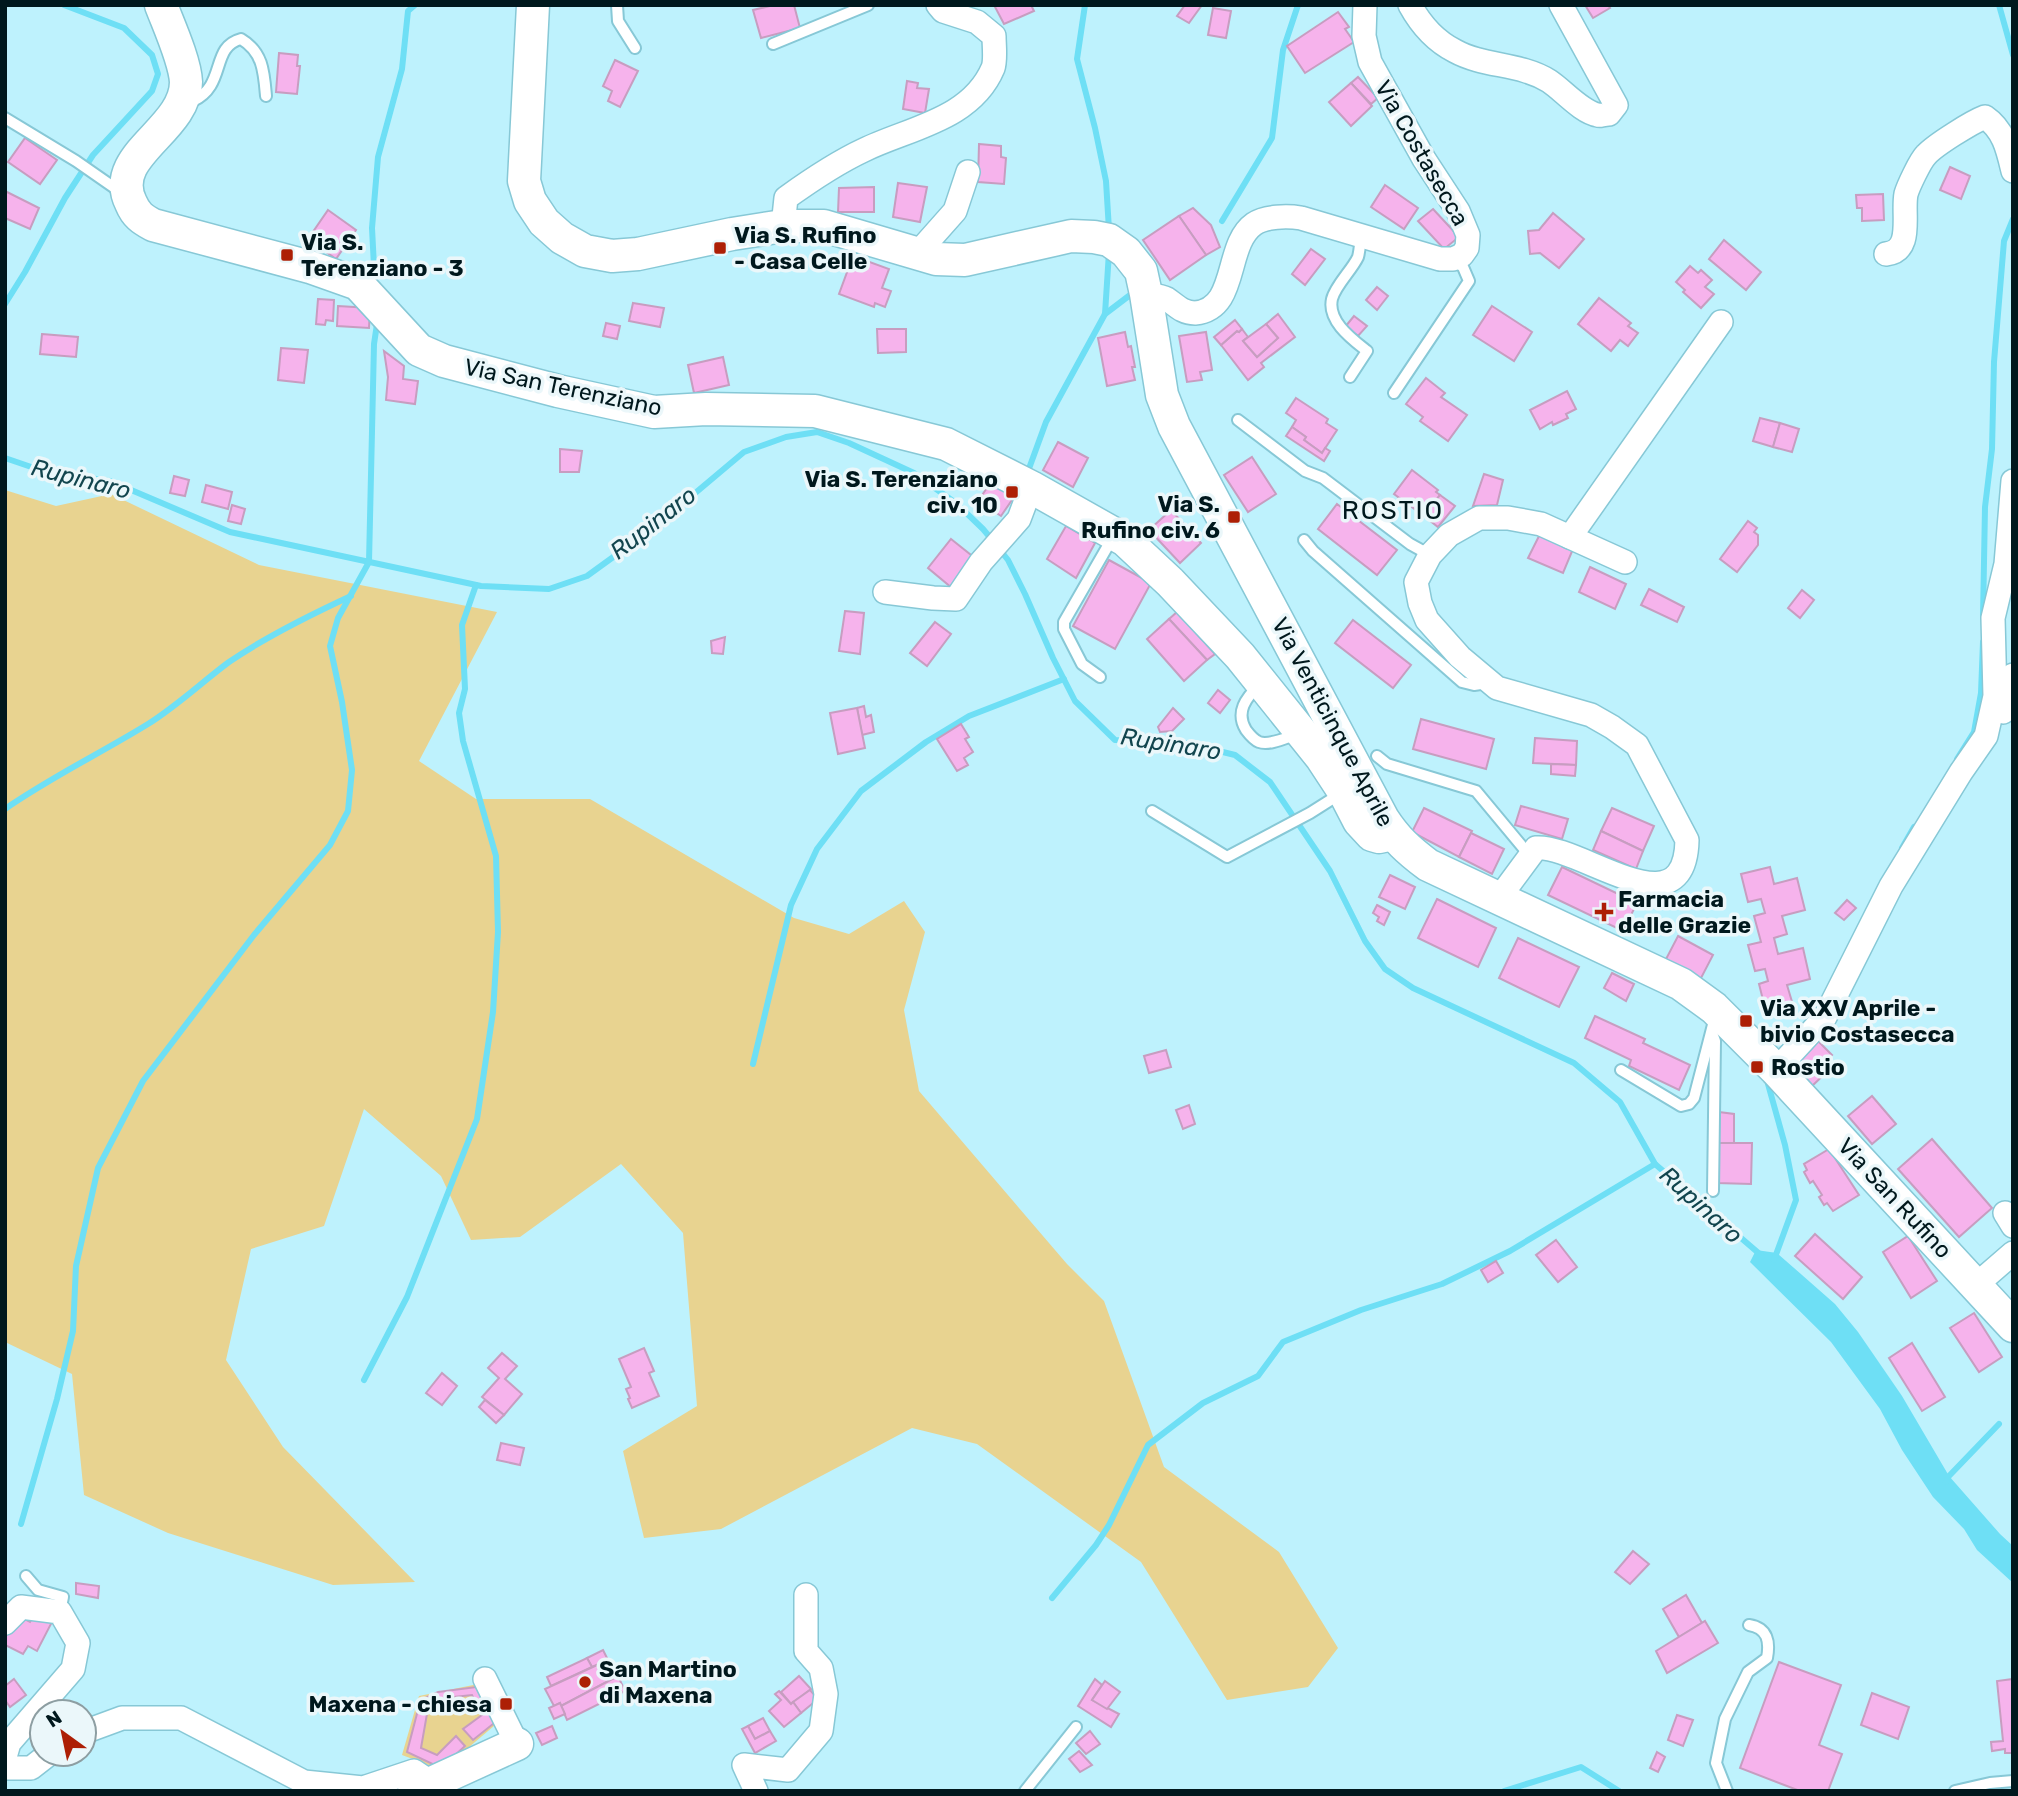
<svg xmlns="http://www.w3.org/2000/svg" width="2018" height="1796" font-family="Rubik,sans-serif">
	<rect width="100%" height="100%" fill="#bef2fd"/>
	<g fill="#e8d390">
		<path d="M5 490 56 506 111 494 259 565 497 612 419 761 476 799H590L794 918 849 934 904 901 925 932 904 1010 919 1091 1067 1264 1104 1301 1164 1467 1279 1552 1338 1648 1308 1687 1227 1700 1141 1562 977 1444 912 1428 721 1529 644 1538 623 1451 697 1406 683 1233 621 1164 520 1237 471 1240 441 1176 364 1109 324 1226 251 1249 226 1360 283 1447 415 1582 333 1585 168 1533 84 1495 72 1374 5 1342Z"/>
		<path d="M483 1683 501 1720 442 1770 402 1755 419 1696Z"/>
	</g>
	<path fill="#6edff5" d="M1756 1250 1777 1253 1835 1304 1858 1332 1902 1396 1949 1476 2000 1534 2013 1546V1583L1977 1550 1964 1529 1933 1497 1902 1450 1880 1409 1831 1342 1750 1262Z"/>
	<g fill="none" stroke-linecap="round" stroke-linejoin="round">
		<g stroke="#6edff5" stroke-width="6">
			<path d="M1085 5 1077 59 1095 128 1106 181 1109 230"/>
			<path d="M1999 5 2013 55"/>
			<path d="M1222 221 1272 138 1283 50 1298 5"/>
			<path d="M375 286 372 228 378 157 402 69 408 11 415 5"/>
			<path d="M5 304 25 272 65 198 93 155 152 91 158 74 152 55 124 28 64 5"/>
			<path d="M1105 314 1134 292"/>
			<path d="M5 458 43 471 110 481 230 532 481 586 549 589 587 576 656 526 744 452 786 437 817 432 849 443 914 473 957 504 983 529 993 541"/>
			<path d="M1027 474 1046 422 1105 314 1109 252"/>
			<path d="M1000 550 1008 560 1025 594 1053 658 1075 701 1115 740 1186 743 1235 755 1270 782 1330 871 1365 941 1385 969 1413 988 1574 1063 1620 1102 1655 1164 1762 1256"/>
			<path d="M1983 617 1985 507 1992 449 1994 362 2004 241 2013 219"/>
			<path d="M1957 759 1974 732 1981 693 1983 642"/>
			<path d="M5 809C51 777 101 753 148 724 177 706 202 682 229 662 267 636 310 615 351 596"/>
			<path d="M1902 848 1914 827"/>
			<path d="M753 1064 791 905 817 849 861 791 926 742 969 716 1064 679"/>
			<path d="M1768 1084 1785 1145 1796 1200 1774 1260"/>
			<path d="M364 1380 407 1297 477 1119 493 1012 498 932 496 856 463 741 459 713 465 689 462 625 476 585"/>
			<path d="M1946 1482 1949 1476 1999 1424"/>
			<path d="M21 1524 57 1399 73 1331 76 1266 98 1168 143 1081 254 935 330 845 348 811 352 770 342 702 330 646 338 618 369 562 374 344 377 324"/>
			<path d="M1052 1598 1096 1545 1109 1525 1148 1445 1203 1403 1258 1376 1283 1342 1361 1310 1442 1284 1510 1251 1655 1164"/>
			<path d="M1504 1791 1581 1767 1619 1791"/>
		</g>
	</g>
	<g fill="#f6b3ec" stroke="#c79dc0" stroke-width="2">
		<path d="M774 5H794L800 28 761 38 753 10Z"/>
		<path d="M994 5H1031L1034 11 1004 24Z"/>
		<path d="M1185 5H1202L1189 23 1177 16Z"/>
		<path d="M1585 5H1608L1610 8 1593 18Z"/>
		<path d="M1213 8 1231 11 1226 38 1208 35Z"/>
		<path d="M1338 12 1349 27 1345 29 1354 42 1305 73 1287 46Z"/>
		<path d="M279 53 298 55 297 66H300L297 94 276 92Z"/>
		<path d="M615 60 638 71 620 107 608 101 612 91 603 86Z"/>
		<path d="M1358 77 1378 98 1371 104 1351 83Z"/>
		<path d="M907 81 918 83 917 88 929 89 925 113 903 109Z"/>
		<path d="M1351 83 1372 106 1351 126 1329 102Z"/>
		<path d="M25 138 57 160 40 184 8 162Z"/>
		<path d="M979 144 1001 146V157L1006 158 1004 184 978 182Z"/>
		<path d="M1950 167 1970 176 1961 199 1940 190Z"/>
		<path d="M898 183 927 187 920 222 893 217Z"/>
		<path d="M1385 185 1418 208 1404 229 1371 207Z"/>
		<path d="M874 187V212H838L839 188Z"/>
		<path d="M5 191 39 208 30 229 5 218Z"/>
		<path d="M1883 194 1884 220 1862 221V208H1857L1856 195Z"/>
		<path d="M1193 208 1211 225 1220 247 1206 255 1179 216Z"/>
		<path d="M1433 209 1459 237 1444 249 1418 221Z"/>
		<path d="M328 210 356 230 336 259 308 239Z"/>
		<path d="M1553 213 1584 239 1559 268 1540 253 1530 254 1528 231 1539 230Z"/>
		<path d="M1179 216 1206 255 1170 280 1143 240Z"/>
		<path d="M1724 240 1761 272 1746 290 1709 259Z"/>
		<path d="M1311 249 1325 259 1305 285 1292 274Z"/>
		<path d="M853 256 889 269 882 288 891 291 885 307 875 303 874 307 839 294Z"/>
		<path d="M1690 266 1698 273 1701 270 1712 280 1705 287 1714 294 1701 308 1683 292 1685 290 1676 282Z"/>
		<path d="M1377 287 1388 296 1377 310 1366 300Z"/>
		<path d="M1599 298 1631 323 1628 326 1638 333 1628 346 1620 340 1611 351 1578 324Z"/>
		<path d="M318 299 334 300 333 321 326 320 325 325 316 324Z"/>
		<path d="M633 303 664 308 660 327 629 321Z"/>
		<path d="M338 306 370 308 369 328 337 326Z"/>
		<path d="M1492 306 1532 332 1514 361 1473 335Z"/>
		<path d="M1278 314 1295 337 1261 363 1264 367 1248 380 1221 345 1237 331 1239 332 1242 329 1248 337 1243 341 1257 357 1278 338 1266 324Z"/>
		<path d="M1354 316 1367 326 1358 336 1345 327Z"/>
		<path d="M1235 320 1242 329 1239 332 1237 331 1221 345 1214 337Z"/>
		<path d="M606 323 620 326 617 339 603 336Z"/>
		<path d="M1266 324 1278 338 1257 357 1243 341Z"/>
		<path d="M877 329H906V352L878 353Z"/>
		<path d="M1125 332 1128 347 1131 346 1135 367H1132L1135 380 1107 386 1098 338Z"/>
		<path d="M1206 332 1212 370 1200 372 1202 380 1187 382 1179 336Z"/>
		<path d="M42 334 78 337 76 357 40 354Z"/>
		<path d="M281 348 308 350 304 383 278 380Z"/>
		<path d="M384 351 404 366 403 379 418 381 415 404 386 400 388 377Z"/>
		<path d="M723 357 729 385 694 393 688 365Z"/>
		<path d="M1426 378 1445 393 1441 397 1467 415 1448 441 1420 421 1423 417 1406 404Z"/>
		<path d="M1567 391 1576 409 1566 414 1568 418 1553 425 1552 422 1540 429 1530 410Z"/>
		<path d="M1296 398 1328 419 1326 423 1337 430 1322 453 1304 440 1306 437 1292 427 1296 420 1286 413Z"/>
		<path d="M1760 418 1780 423 1773 447 1753 441Z"/>
		<path d="M1780 423 1799 429 1792 452 1773 447Z"/>
		<path d="M1292 427 1306 437 1304 440 1322 453 1325 448 1330 451 1324 461 1286 436Z"/>
		<path d="M1058 442 1088 458 1073 487 1043 470Z"/>
		<path d="M560 449 582 451 579 472H560Z"/>
		<path d="M1252 457 1276 494 1248 512 1224 475Z"/>
		<path d="M1412 470 1438 490 1436 492 1440 495 1424 516 1394 494Z"/>
		<path d="M1484 474 1503 480 1497 505 1473 506Z"/>
		<path d="M174 476 189 480 185 496 170 493Z"/>
		<path d="M991 482 1014 497 1001 516 978 501Z"/>
		<path d="M206 485 232 492 228 509 202 502Z"/>
		<path d="M1440 495 1455 506 1438 527 1424 516Z"/>
		<path d="M1337 504 1397 550 1377 575 1318 529Z"/>
		<path d="M232 505 245 509 241 524 228 521Z"/>
		<path d="M1171 510 1201 543 1180 563 1149 530Z"/>
		<path d="M1748 521 1757 528 1754 532 1758 535V545L1737 572 1720 559Z"/>
		<path d="M1066 526 1095 543 1076 578 1047 559Z"/>
		<path d="M1540 534 1573 549 1563 573 1528 558Z"/>
		<path d="M951 539 976 559 952 588 928 568Z"/>
		<path d="M1109 560 1151 583 1115 649 1073 626Z"/>
		<path d="M1590 567 1626 584 1615 609 1579 592Z"/>
		<path d="M1649 589 1684 607 1677 622 1641 605Z"/>
		<path d="M1802 590 1814 600 1800 618 1788 608Z"/>
		<path d="M845 611 864 613 860 654 839 651Z"/>
		<path d="M1177 612 1215 654 1207 660 1169 619Z"/>
		<path d="M1169 619 1207 660 1184 681 1147 639Z"/>
		<path d="M1353 620 1411 665 1393 688 1335 643Z"/>
		<path d="M935 622 951 634 927 666 910 653Z"/>
		<path d="M725 637 723 654 712 653 711 641Z"/>
		<path d="M1218 690 1230 700 1220 713 1208 703Z"/>
		<path d="M864 706 866 717 871 715 874 732 862 735 857 708Z"/>
		<path d="M857 708 865 748 838 754 830 713Z"/>
		<path d="M1173 708 1184 719 1172 731 1160 732 1158 727Z"/>
		<path d="M1421 719 1494 739 1486 769 1413 749Z"/>
		<path d="M961 724 969 737 965 739 973 752 964 758 968 765 957 771 937 739Z"/>
		<path d="M1535 738 1577 741 1576 765 1533 763Z"/>
		<path d="M1551 764 1576 765 1575 776 1551 774Z"/>
		<path d="M1521 806 1568 819 1562 839 1515 825Z"/>
		<path d="M1424 808 1472 831 1459 857 1412 832Z"/>
		<path d="M1612 808 1654 826 1643 851 1601 831Z"/>
		<path d="M1601 831 1643 851 1636 869 1593 850Z"/>
		<path d="M1471 833 1504 849 1492 874 1459 857Z"/>
		<path d="M1562 867 1637 903 1623 931 1548 895Z"/>
		<path d="M1770 867 1774 884 1797 878 1805 910 1782 916 1787 934 1774 938 1778 954 1803 948 1810 979 1787 985 1793 1005 1766 1012 1759 984 1768 981 1765 969 1755 971 1748 945 1761 942 1754 916 1765 913 1761 899 1748 902 1741 874Z"/>
		<path d="M1390 875 1415 887 1405 909 1379 897Z"/>
		<path d="M1437 899 1496 928 1478 967 1418 938Z"/>
		<path d="M1847 900 1856 908 1844 920 1835 913Z"/>
		<path d="M1377 905 1390 912 1384 925 1377 921 1379 917 1373 913Z"/>
		<path d="M1678 936 1713 955 1700 980 1665 961Z"/>
		<path d="M1518 938 1579 967 1559 1007 1499 978Z"/>
		<path d="M1612 973 1634 984 1626 1001 1604 988Z"/>
		<path d="M1595 1016 1645 1039 1643 1043 1690 1065 1679 1090 1629 1066 1631 1060 1585 1038Z"/>
		<path d="M1817 1040 1832 1055 1824 1062 1830 1069 1812 1086 1792 1064Z"/>
		<path d="M1166 1050 1171 1067 1149 1073 1144 1056Z"/>
		<path d="M1872 1096 1896 1124 1872 1144 1848 1116Z"/>
		<path d="M1189 1105 1195 1124 1183 1129 1176 1110Z"/>
		<path d="M1719 1112 1734 1114V1143H1718Z"/>
		<path d="M1932 1139 1992 1208 1959 1237 1898 1169Z"/>
		<path d="M1718 1143H1752L1751 1184 1717 1183Z"/>
		<path d="M1829 1149 1859 1195 1833 1211 1827 1203 1824 1205 1819 1197 1822 1195 1813 1181 1810 1183 1804 1172 1807 1170 1804 1164Z"/>
		<path d="M1815 1234 1862 1277 1843 1299 1795 1256Z"/>
		<path d="M1908 1236 1937 1281 1911 1298 1883 1252Z"/>
		<path d="M1556 1240 1577 1267 1558 1282 1536 1255Z"/>
		<path d="M1496 1261 1503 1273 1488 1282 1481 1270Z"/>
		<path d="M1974 1313 2002 1357 1979 1372 1950 1328Z"/>
		<path d="M1912 1343 1945 1397 1922 1411 1889 1358Z"/>
		<path d="M644 1348 654 1371 649 1373 659 1396 632 1408 628 1399 630 1398 626 1389 631 1387 619 1359Z"/>
		<path d="M502 1353 517 1366 505 1379 522 1394 504 1415 482 1397 499 1378 488 1368Z"/>
		<path d="M442 1373 457 1386 442 1405 426 1393Z"/>
		<path d="M485 1400 504 1415 496 1423 479 1407Z"/>
		<path d="M501 1443 524 1448 520 1465 497 1460Z"/>
		<path d="M1633 1551 1649 1564 1630 1584 1615 1572Z"/>
		<path d="M76 1583 99 1586 98 1598 76 1594Z"/>
		<path d="M1686 1595 1702 1623 1679 1637 1663 1609Z"/>
		<path d="M36 1611 53 1620 37 1651 28 1646 23 1654 5 1645V1632L15 1614 30 1622Z"/>
		<path d="M1705 1621 1718 1643 1667 1673 1656 1651Z"/>
		<path d="M603 1650 608 1660 592 1667 587 1658Z"/>
		<path d="M587 1658 592 1667 551 1686 547 1677Z"/>
		<path d="M608 1660 616 1677 561 1706 560 1703 554 1706 545 1689Z"/>
		<path d="M1779 1662 1841 1685 1819 1745 1842 1754 1828 1791H1800L1740 1768Z"/>
		<path d="M618 1676 625 1691 567 1720 561 1706Z"/>
		<path d="M799 1676 811 1689 791 1704 781 1692Z"/>
		<path d="M14 1679 26 1695 10 1707 5 1700V1686Z"/>
		<path d="M1095 1679 1102 1685 1092 1700 1119 1714 1111 1727 1078 1706Z"/>
		<path d="M2013 1679V1753H2005V1749L1992 1751 1991 1742 2003 1741 1997 1681Z"/>
		<path d="M1105 1681 1120 1692 1107 1709 1092 1700Z"/>
		<path d="M484 1686 498 1720 473 1740 463 1729 482 1715 472 1695 444 1698 428 1708 421 1748 437 1755 456 1736 465 1746 441 1768 407 1752 419 1706 423 1699 438 1692Z"/>
		<path d="M810 1690 818 1699 801 1713 793 1702Z"/>
		<path d="M779 1691 791 1704 793 1702 801 1713 784 1727 769 1711 781 1700 775 1694Z"/>
		<path d="M1872 1693 1909 1707 1898 1739 1861 1725Z"/>
		<path d="M560 1703 565 1714 554 1719 549 1708Z"/>
		<path d="M1677 1715 1693 1720 1683 1746 1668 1740Z"/>
		<path d="M763 1718 770 1731 755 1739 748 1726Z"/>
		<path d="M552 1726 557 1738 542 1745 536 1733Z"/>
		<path d="M748 1726 755 1739 770 1731 776 1741 755 1753 742 1729Z"/>
		<path d="M1090 1731 1100 1744 1086 1754 1076 1743Z"/>
		<path d="M1079 1751 1092 1765 1080 1772 1069 1759Z"/>
		<path d="M1657 1752 1665 1757 1658 1772 1650 1768Z"/>
	</g>
	<g fill="none" stroke-linecap="round" stroke-linejoin="round">
		<defs>
			<g id="lane">
				<path d="M617 5 618 21 635 48"/>
				<path d="M773 44 868 5"/>
				<path d="M188 100 193 101C227 85 210 47 241 39 263 52 264 72 266 96"/>
				<path d="M5 118 76 161 122 193"/>
				<path d="M1350 377 1367 351C1352 339 1327 321 1332 299 1335 286 1352 270 1358 257 1360 250 1360 242 1361 235"/>
				<path d="M1394 393 1469 281 1463 267 1453 259"/>
				<path d="M1238 420 1305 471 1323 478 1410 544 1430 555"/>
				<path d="M1304 540 1313 551 1462 682 1474 685 1487 683"/>
				<path d="M1100 677 1082 664 1064 629V622L1113 537"/>
				<path d="M1259 685C1246 698 1235 712 1246 730 1249 734 1254 740 1259 742 1270 746 1287 737 1298 734"/>
				<path d="M1377 756 1387 764 1476 791 1530 856"/>
				<path d="M1152 811 1227 857 1310 813 1340 794"/>
				<path d="M1712 1033 1715 1041 1713 1191"/>
				<path d="M1621 1070 1681 1106 1689 1104 1694 1098 1715 1017"/>
				<path d="M26 1576 38 1590 63 1597 60 1612"/>
				<path d="M1025 1791 1076 1727"/>
				<path d="M1727 1791 1716 1763 1725 1719 1748 1672 1767 1658C1770 1642 1768 1628 1749 1625"/>
				<path d="M1955 1791 1990 1783 2013 1781"/>
			</g>
			<g id="street">
				<path d="M1410 5C1421 25 1435 41 1455 51 1484 67 1520 63 1549 81 1563 90 1581 112 1598 115 1599 116 1607 114 1609 114L1616 105 1561 5"/>
				<path d="M783 226 786 198C811 180 836 163 864 150 909 128 971 120 993 68 996 60 994 46 994 36L977 22 943 11 938 5"/>
				<path d="M1886 254C1914 251 1902 214 1906 194 1908 187 1920 161 1926 155 1935 145 1972 122 1985 117 2004 130 2008 150 2013 171"/>
				<path d="M916 255 955 211 968 172"/>
				<path d="M1146 294C1152 295 1161 296 1167 299 1176 305 1182 313 1195 313 1239 309 1224 245 1254 224 1265 216 1288 216 1301 218L1440 259H1453L1462 255 1467 248 1468 235 1458 211 1424 159 1370 62 1364 36 1365 5"/>
				<path d="M1570 537 1721 322"/>
				<path d="M885 592 933 598 956 599 981 562 1019 519 1031 487"/>
				<path d="M2003 712 2013 675"/>
				<path d="M1499 898 1536 848C1580 844 1685 935 1687 840L1637 745 1612 727 1591 715 1497 688 1460 657 1427 620 1420 603 1416 582 1430 555 1449 535 1479 518H1508L1541 524 1625 562"/>
				<path d="M1776 1070 1825 1017 1891 886 1961 772 1986 736 1995 696 1993 618 2006 564 2013 481"/>
				<path d="M2005 1213 2013 1226"/>
				<path d="M1976 1285 2013 1253"/>
				<path d="M5 1623 21 1607 60 1612 78 1643 73 1669 9 1743 5 1757"/>
				<path d="M485 1679 517 1744"/>
				<path d="M84 1732 122 1718H181L304 1782 363 1788 414 1771 432 1783"/>
				<path d="M5 1768H31L49 1754"/>
				<path d="M756 1791 744 1765 788 1770 821 1731 826 1694 821 1668 806 1651V1595"/>
			</g>
			<g id="secondary">
				<path d="M161 5C169 26 185 61 186 82 186 131 107 155 131 203 136 215 142 219 153 225L310 267 358 284 419 350 444 361 558 391 654 412 706 409 815 411 946 444 1031 487 1125 540 1170 582 1240 656 1321 757 1344 792 1359 821 1372 835 1379 837 1393 834"/>
				<path d="M533 5 524 181 530 201 544 222 562 238 585 251 612 256 638 254 732 234 783 226H824L936 259 965 260 1071 236 1094 237 1109 240 1126 252 1141 271 1146 294 1162 395 1174 426 1383 819C1396 839 1408 850 1428 865L1681 984 1714 1008 1776 1070 2013 1326"/>
				<path d="M414 1791 517 1744"/>
			</g>
		</defs>
		<use href="#lane" stroke="#87c8d6" stroke-width="14"/>
		<use href="#street" stroke="#87c8d6" stroke-width="26"/>
		<use href="#secondary" stroke="#87c8d6" stroke-width="35"/>
		<use href="#lane" stroke="#fff" stroke-width="10"/>
		<use href="#street" stroke="#fff" stroke-width="23"/>
		<use href="#secondary" stroke="#fff" stroke-width="32"/>
	</g>
	<g fill="#ad1f05" stroke="#ebf7fa" stroke-width="2.5">
		<rect x="713" y="241" width="14" height="14" rx="3.5"/>
		<rect x="280" y="248" width="14" height="14" rx="3.5"/>
		<rect x="1005" y="485" width="14" height="14" rx="3.5"/>
		<rect x="1227" y="510" width="14" height="14" rx="3.5"/>
		<path d="M1600.5 901.5h7v7h7v7h-7v7h-7v-7h-7v-7h7z"/>
		<rect x="1739" y="1014" width="14" height="14" rx="3.5"/>
		<rect x="1750" y="1060" width="14" height="14" rx="3.5"/>
		<circle cx="585" cy="1682" r="7"/>
		<rect x="499" y="1697" width="14" height="14" rx="3.5"/>
	</g>
	<g text-anchor="middle" stroke-width="7" stroke-linejoin="round" paint-order="stroke">
		<g font-size="23" fill="#00181d" stroke="#ebf7fa">
			<text transform="translate(1422 153) rotate(60)" y="8">Via Costasecca</text>
			<text transform="translate(563 387) rotate(12)" y="8">Via San Terenziano</text>
			<text transform="translate(1333 722) rotate(62)" y="8">Via Venticinque Aprile</text>
			<text transform="translate(1895 1198) rotate(47)" y="8">Via San Rufino</text>
		</g>
		<g font-size="23" font-weight="bold" fill="#00181d" stroke="#ebf7fa" text-anchor="start">
			<text x="734" y="243">Via S. Rufino<tspan x="734" dy="26">- Casa Celle</tspan></text>
			<text x="301" y="250">Via S.<tspan x="301" dy="26">Terenziano - 3</tspan></text>
			<text x="998" y="487" text-anchor="end">Via S. Terenziano<tspan x="998" dy="26">civ. 10</tspan></text>
			<text x="1220" y="512" text-anchor="end">Via S.<tspan x="1220" dy="26">Rufino civ. 6</tspan></text>
			<text x="1618" y="907">Farmacia<tspan x="1618" dy="26">delle Grazie</tspan></text>
			<text x="1760" y="1016">Via XXV Aprile -<tspan x="1760" dy="26">bivio Costasecca</tspan></text>
			<text x="1771" y="1075">Rostio</text>
			<text x="599" y="1677">San Martino<tspan x="599" dy="26">di Maxena</tspan></text>
			<text x="492" y="1712" text-anchor="end">Maxena - chiesa</text>
		</g>
		<g font-size="24" font-style="italic" fill="#12454e" stroke="#ebf7fa">
			<text transform="translate(81 479) rotate(14)" y="8">Rupinaro</text>
			<text transform="translate(653 523) rotate(-38)" y="8">Rupinaro</text>
			<text transform="translate(1171 744) rotate(9)" y="8">Rupinaro</text>
			<text transform="translate(1701 1205) rotate(42)" y="8">Rupinaro</text>
		</g>
		<g font-size="26" letter-spacing="2" fill="#00181d" stroke="#ebf7fa">
			<text x="1393" y="519">ROSTIO</text>
		</g>
	</g>
	<rect width="2018" height="1796" fill="none" stroke="#00181d" stroke-width="14"/>
	<g transform="translate(63 1733) rotate(327)"><circle r="33" fill="#ebf7fa" stroke="#8d9ea2" stroke-width="2"/>
	<path d="M0-5L12 26L0 18L-12 26Z" fill="#ad1f05"/>
	<text y="-10" font-size="19" font-weight="bold" text-anchor="middle" fill="#00181d">N</text>
	</g>
</svg>
